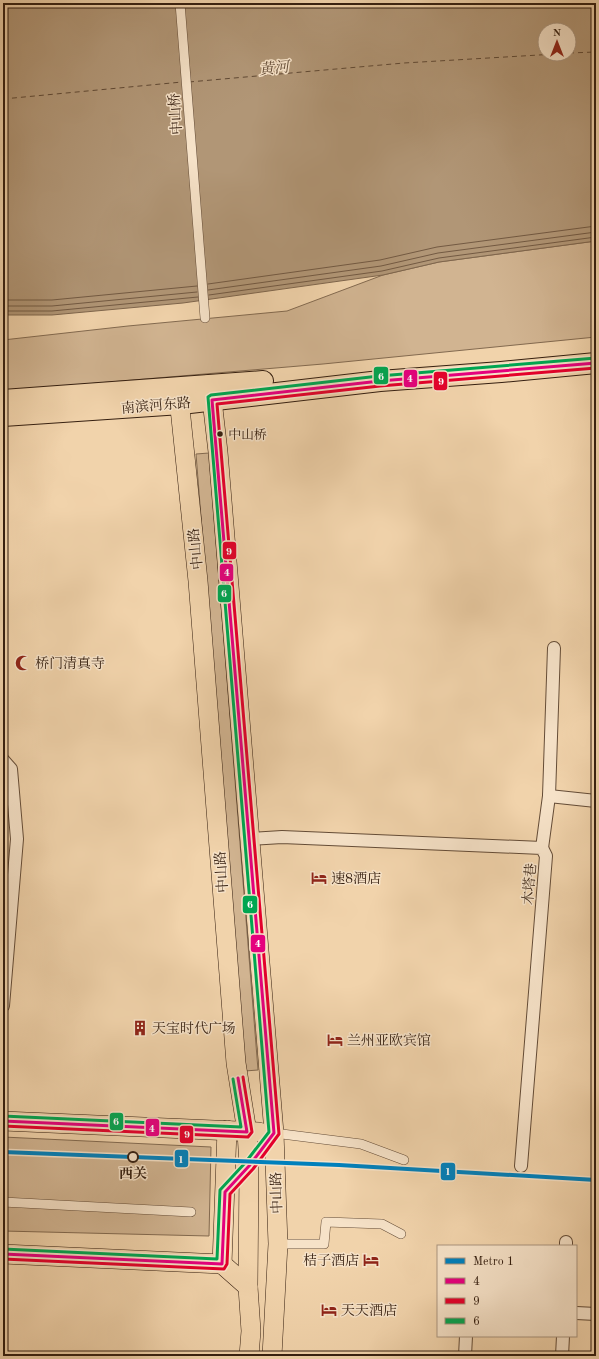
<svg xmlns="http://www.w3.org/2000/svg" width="599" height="1359" font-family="'Old Standard TT','Noto Serif SC',serif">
	<rect width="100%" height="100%" fill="#f1d3ab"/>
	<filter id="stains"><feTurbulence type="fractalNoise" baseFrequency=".005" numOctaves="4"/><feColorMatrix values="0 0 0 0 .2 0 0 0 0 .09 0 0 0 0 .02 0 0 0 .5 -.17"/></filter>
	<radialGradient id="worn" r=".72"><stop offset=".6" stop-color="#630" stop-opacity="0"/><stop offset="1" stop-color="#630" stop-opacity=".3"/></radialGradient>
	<g fill="#d1b491" stroke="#836a50">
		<path d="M596 241V337L323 364 3 391V340L128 326 287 311 383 275 439 262Z"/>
		<path d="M209 453 258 1070 245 1071 196 454Z"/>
		<path d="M3 1137 211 1147 209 1236 3 1231Z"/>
	</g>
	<path fill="#b19676" stroke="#7f664d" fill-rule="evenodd" d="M3 3H596V241L439 262 383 275 183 303 52 315H3ZM545 30H569V54H545Z"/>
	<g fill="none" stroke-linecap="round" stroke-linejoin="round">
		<g stroke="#735a43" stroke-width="1">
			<path d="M208 284 380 260 437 247 596 226"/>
			<path d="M208 290 381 266 438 253 596 232"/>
			<path d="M209 295 382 271 439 258 596 237"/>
			<path d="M3 300H52L197 286"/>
			<path d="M3 306H52L197 292"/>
			<path d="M3 311H52L198 297"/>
		</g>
		<g stroke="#604934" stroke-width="1" stroke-dasharray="5 4" stroke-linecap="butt">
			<path d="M569 53 596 52"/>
			<path d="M189 82 404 63 556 54"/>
			<path d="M3 99 182 82"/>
		</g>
		<defs>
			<g id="pedestrian">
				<path d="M180 3 205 318"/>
				<path d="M274 1133 361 1144 404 1160"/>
				<path d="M3 1202 191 1212"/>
				<path d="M278 1244H324L326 1222 382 1224 401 1234"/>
			</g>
			<g id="minor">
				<path d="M3 760 11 769 17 839 3 1006"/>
				<path d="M549 796 596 801"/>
				<path d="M250 839 282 837 542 848 546 856 521 1166"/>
				<path d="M542 848 549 796 554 648"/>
				<path d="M566 1246V1242"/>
				<path d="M576 1313 596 1314"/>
				<path d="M465 1356 466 1336"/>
				<path d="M562 1356 563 1336"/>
			</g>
			<g id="primary">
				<path d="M208 385 212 400 218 452 274 1133 278 1244 272 1356"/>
				<path d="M178 389 198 581 236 1063 247 1132 249 1166 248 1287 251 1331 249 1356"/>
				<path d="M3 1121 259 1132"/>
				<path d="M3 1254 222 1264"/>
				<path d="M222 1264 227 1130"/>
				<path d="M222 1264 248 1287"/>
			</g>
			<g id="trunk">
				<path d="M3 400 263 381"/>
				<path d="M3 416 181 404 380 381 501 372 596 363"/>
			</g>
		</defs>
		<use href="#pedestrian" stroke="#644c37" stroke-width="10"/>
		<use href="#minor" stroke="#644c37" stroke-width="14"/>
		<use href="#primary" stroke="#351f10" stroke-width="20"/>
		<use href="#trunk" stroke="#351f10" stroke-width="22"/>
		<use href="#pedestrian" stroke="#f6e2c8" stroke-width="9"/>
		<use href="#minor" stroke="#f6e2c8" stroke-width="12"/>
		<use href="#primary" stroke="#f1d3ab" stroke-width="19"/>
		<use href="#trunk" stroke="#f1d3ab" stroke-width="20"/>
		<defs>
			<g id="bus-1">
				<path d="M3 1121 247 1132 238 1078"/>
				<path d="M3 1254 222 1264 225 1192 249 1166 274 1133 212 400 380 381 596 363"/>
			</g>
			<g id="bus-2">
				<path d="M3 1126 248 1137 252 1132 243 1077"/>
				<path d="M3 1259 224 1269 227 1264 230 1194 253 1169 279 1134 217 404 380 386 596 368"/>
			</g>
			<g id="bus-3">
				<path d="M3 1116 241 1127 233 1079"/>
				<path d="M3 1249 217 1259 220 1190 245 1163 269 1132 208 397 211 395 379 376 596 358"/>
			</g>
		</defs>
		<use href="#bus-1" stroke="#f6e2c8" stroke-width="6"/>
		<use href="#bus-2" stroke="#f6e2c8" stroke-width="6"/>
		<use href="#bus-3" stroke="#f6e2c8" stroke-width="6"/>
		<use href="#bus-1" stroke="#e5007d" stroke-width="3"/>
		<use href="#bus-2" stroke="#e4002b" stroke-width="3"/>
		<use href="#bus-3" stroke="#00a651" stroke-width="3"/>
		<defs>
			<path id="metro-1" d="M3 1152 339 1165 596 1180"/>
		</defs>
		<use href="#metro-1" stroke="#f6e2c8" stroke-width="7"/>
		<use href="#metro-1" stroke="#0080bc" stroke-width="4"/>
	</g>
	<defs>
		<symbol id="mosque-bare" viewBox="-9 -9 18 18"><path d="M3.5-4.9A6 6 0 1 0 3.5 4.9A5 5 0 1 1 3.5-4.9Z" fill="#8f2418" stroke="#f6e2c8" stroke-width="2.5" paint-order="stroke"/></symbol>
		<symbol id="hotel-bare" viewBox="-9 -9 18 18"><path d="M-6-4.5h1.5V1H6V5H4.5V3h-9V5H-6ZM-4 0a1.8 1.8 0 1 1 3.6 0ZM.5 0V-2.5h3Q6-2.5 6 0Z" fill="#8f2418" stroke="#f6e2c8" stroke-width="2.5" paint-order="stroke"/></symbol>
		<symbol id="building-bare" viewBox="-9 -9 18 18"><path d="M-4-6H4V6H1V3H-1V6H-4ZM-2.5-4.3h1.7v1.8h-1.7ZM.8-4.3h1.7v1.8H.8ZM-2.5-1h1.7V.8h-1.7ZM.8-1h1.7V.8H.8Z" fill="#8f2418" stroke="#f6e2c8" stroke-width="2.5" paint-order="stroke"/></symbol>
	</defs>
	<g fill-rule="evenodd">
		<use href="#mosque-bare" x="12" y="652" width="22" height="22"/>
		<use href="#hotel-bare" x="308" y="867" width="22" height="22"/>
		<use href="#building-bare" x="129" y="1017" width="22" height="22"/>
		<use href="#hotel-bare" x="324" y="1029" width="22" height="22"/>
		<use href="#hotel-bare" x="360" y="1249" width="22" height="22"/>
		<use href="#hotel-bare" x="318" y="1299" width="22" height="22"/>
	</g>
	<circle fill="#351f10" stroke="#f6e2c8" stroke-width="1.5" cx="220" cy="434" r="3.5"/>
	<circle fill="#f6e2c8" stroke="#351f10" stroke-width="2" cx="133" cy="1157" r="5"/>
	<g text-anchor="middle" stroke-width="3" stroke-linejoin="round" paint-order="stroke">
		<g font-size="13" fill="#351f10" stroke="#f6e2c8" text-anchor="start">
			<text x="228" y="439">中山桥</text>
		</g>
		<g font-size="14" fill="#351f10" stroke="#f6e2c8">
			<text transform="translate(175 114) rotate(-94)" y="5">中山桥</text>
			<text transform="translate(156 405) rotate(-5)" y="5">南滨河东路</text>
			<text transform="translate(195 549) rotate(-96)" y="5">中山路</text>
			<text transform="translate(221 872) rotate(-94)" y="5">中山路</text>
			<text transform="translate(529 884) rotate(-85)" y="5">木塔巷</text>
			<text transform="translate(276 1193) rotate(-92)" y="5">中山路</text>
		</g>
		<g font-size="14" fill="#351f10" stroke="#f6e2c8" text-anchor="start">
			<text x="35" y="668">桥门清真寺</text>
			<text x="331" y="883">速8酒店</text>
			<text x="152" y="1033">天宝时代广场</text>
			<text x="347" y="1045">兰州亚欧宾馆</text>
			<text x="359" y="1265" text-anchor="end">桔子酒店</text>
			<text x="341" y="1315">天天酒店</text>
		</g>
		<g font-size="14" font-weight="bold" fill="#351f10" stroke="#f6e2c8">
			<text x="133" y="1178">西关</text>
		</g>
		<g font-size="15" font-style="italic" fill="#604934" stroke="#f6e2c8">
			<text transform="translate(274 68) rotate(-6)" y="5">黄河</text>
		</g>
	</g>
	<g stroke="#f6e2c8" stroke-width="1.5">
		<rect x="373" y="366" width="16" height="19" rx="4" fill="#00a651"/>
		<rect x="403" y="369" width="15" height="19" rx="4" fill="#e5007d"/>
		<rect x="433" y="371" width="15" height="20" rx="4" fill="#e4002b"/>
		<rect x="222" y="541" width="15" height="19" rx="4" fill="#e4002b"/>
		<rect x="219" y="563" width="15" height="19" rx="4" fill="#e5007d"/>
		<rect x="217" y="584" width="15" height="19" rx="4" fill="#00a651"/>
		<rect x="242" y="895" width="16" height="19" rx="4" fill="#00a651"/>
		<rect x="250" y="934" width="16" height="19" rx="4" fill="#e5007d"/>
		<rect x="109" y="1112" width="15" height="19" rx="4" fill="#00a651"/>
		<rect x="145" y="1118" width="15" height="19" rx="4" fill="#e5007d"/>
		<rect x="179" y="1125" width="15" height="19" rx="4" fill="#e4002b"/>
		<rect x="174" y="1149" width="15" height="19" rx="4" fill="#0080bc"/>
		<rect x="440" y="1162" width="16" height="19" rx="4" fill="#0080bc"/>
	</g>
	<g font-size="11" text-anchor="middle" font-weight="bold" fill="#fff">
		<text x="381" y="380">6</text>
		<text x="410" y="382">4</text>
		<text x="441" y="385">9</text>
		<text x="229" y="555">9</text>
		<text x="227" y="576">4</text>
		<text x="224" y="597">6</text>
		<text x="250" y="908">6</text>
		<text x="258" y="947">4</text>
		<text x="116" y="1125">6</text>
		<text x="152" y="1132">4</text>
		<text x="187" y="1138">9</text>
		<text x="181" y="1163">1</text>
		<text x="448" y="1175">1</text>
	</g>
	<rect width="599" height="1359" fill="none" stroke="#f1d3ab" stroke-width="16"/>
	<rect x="4" y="4" width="591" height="1351" fill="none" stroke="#351f10" stroke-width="2"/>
	<rect x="8" y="8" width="583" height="1343" fill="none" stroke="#351f10"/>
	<rect x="437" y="1245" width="140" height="92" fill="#f6e2c8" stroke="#a9947e"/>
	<rect x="445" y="1258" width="20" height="6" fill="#0080bc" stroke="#a9947e"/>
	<text x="473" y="1265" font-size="12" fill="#351f10">Metro 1</text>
	<rect x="445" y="1278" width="20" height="6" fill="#e5007d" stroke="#a9947e"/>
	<text x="473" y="1285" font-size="12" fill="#351f10">4</text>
	<rect x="445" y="1298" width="20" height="6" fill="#e4002b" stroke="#a9947e"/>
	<text x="473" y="1305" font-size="12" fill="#351f10">9</text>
	<rect x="445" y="1318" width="20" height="6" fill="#00a651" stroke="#a9947e"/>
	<text x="473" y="1325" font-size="12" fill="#351f10">6</text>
	<g transform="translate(557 42)"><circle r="19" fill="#f6e2c8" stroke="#a9947e"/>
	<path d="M0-3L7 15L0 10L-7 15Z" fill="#8f2418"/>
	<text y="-6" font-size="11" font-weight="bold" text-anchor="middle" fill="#351f10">N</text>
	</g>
	<rect width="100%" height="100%" filter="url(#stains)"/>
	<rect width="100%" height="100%" fill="url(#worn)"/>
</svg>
